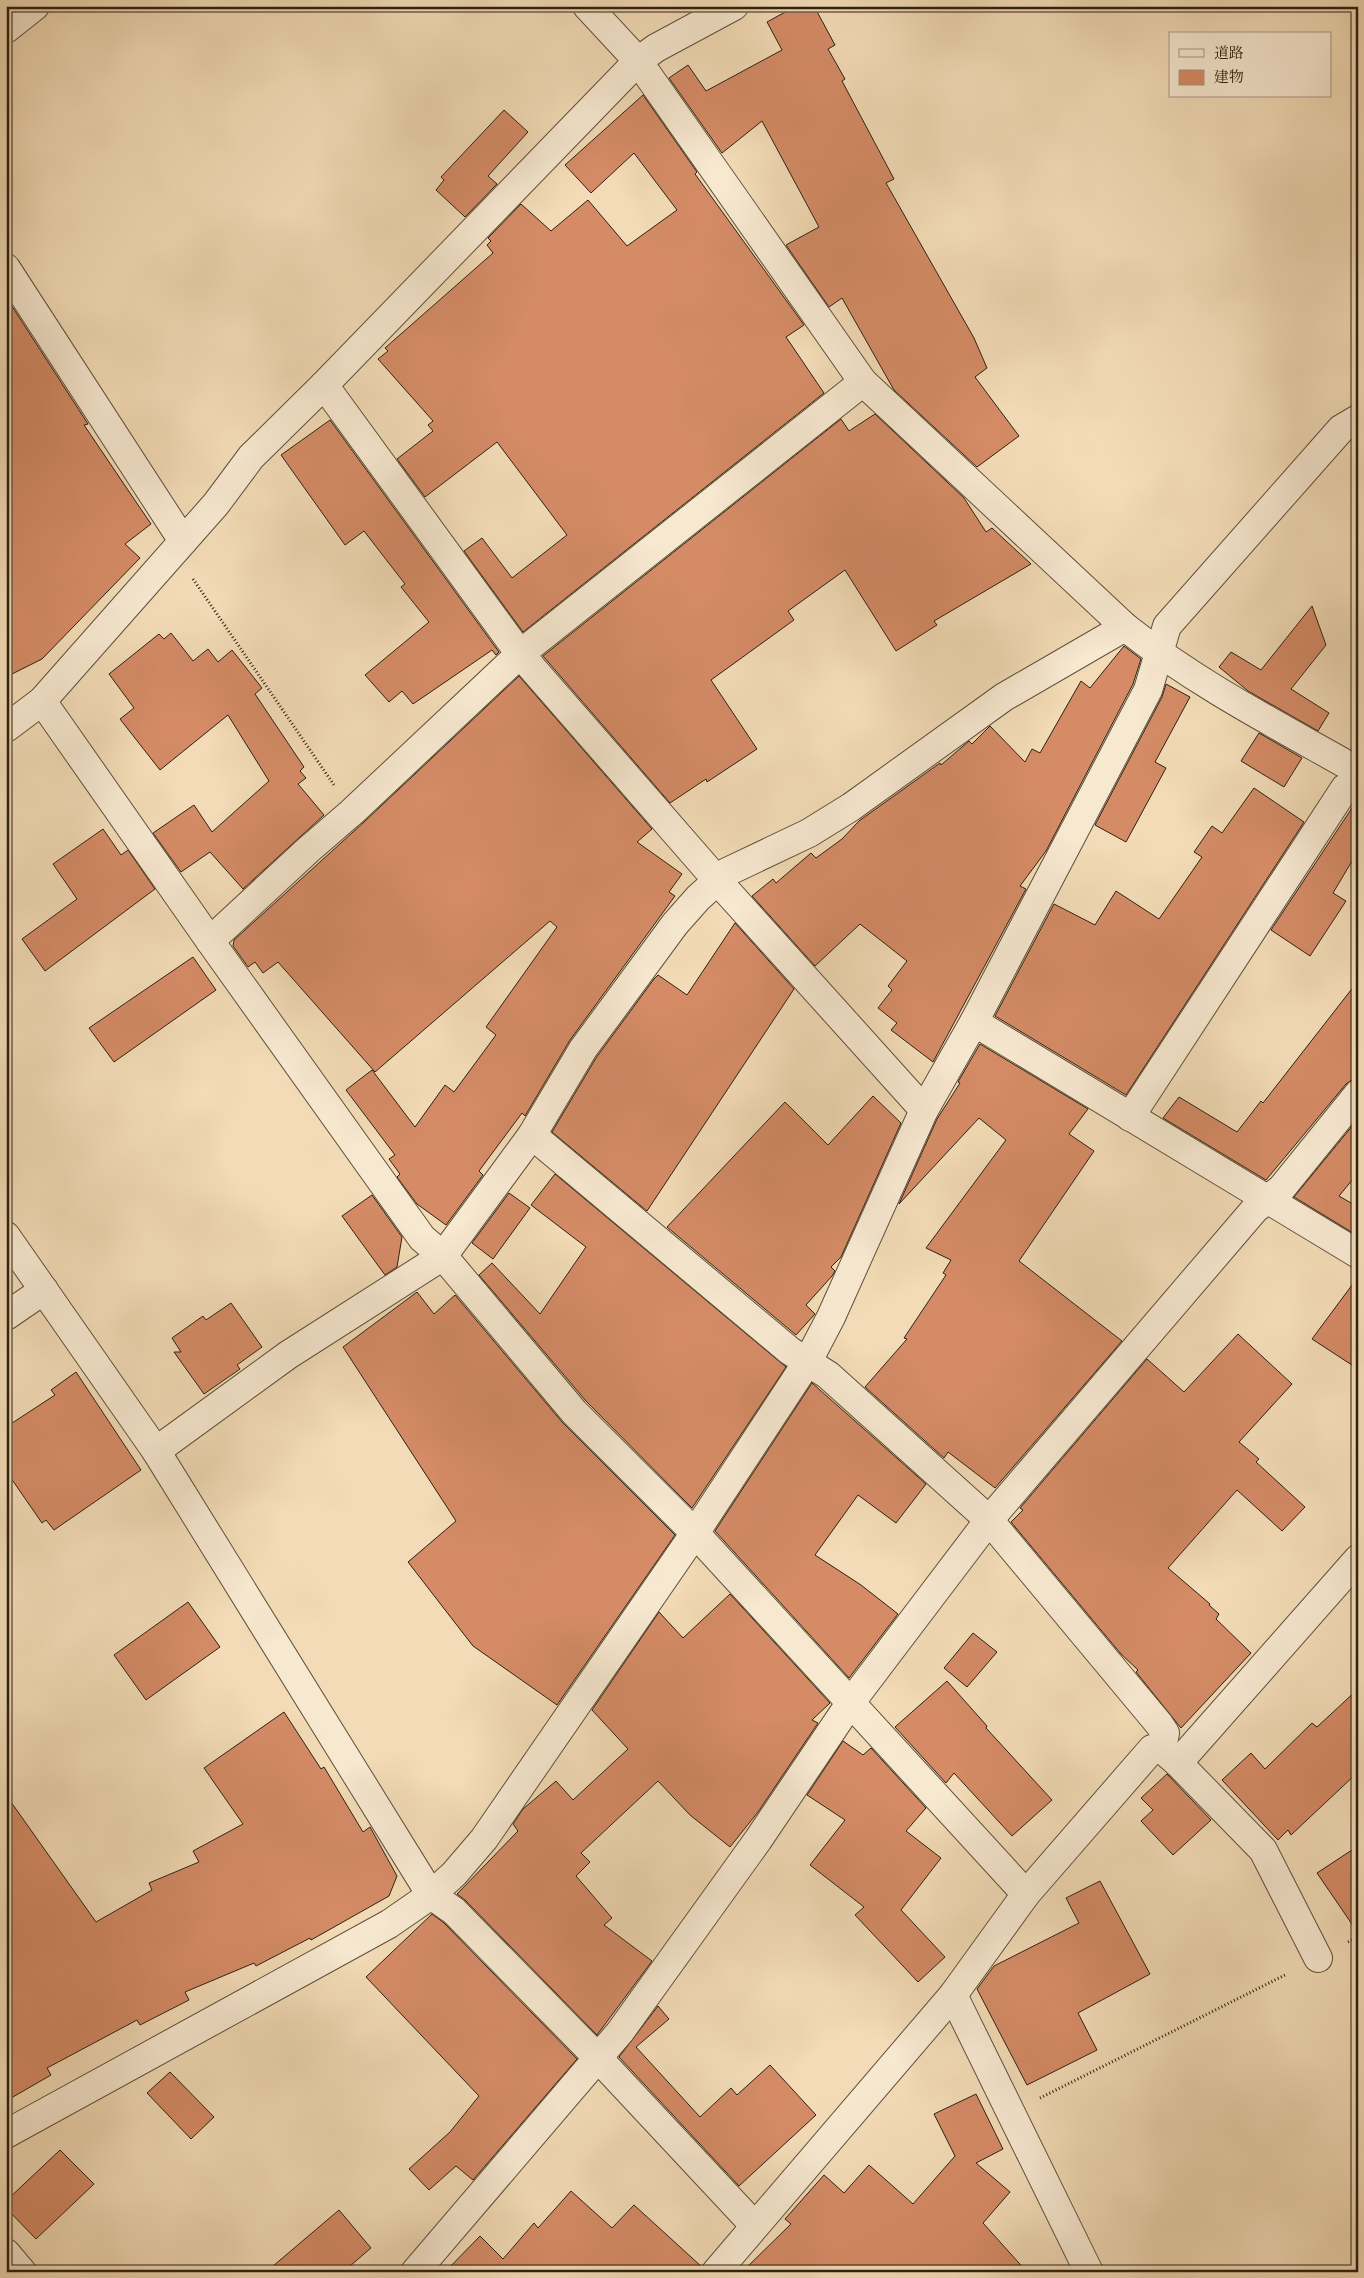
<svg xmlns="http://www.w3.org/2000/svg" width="1364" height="2278" font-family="Vollkorn,'Noto Serif JP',serif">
	<rect width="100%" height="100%" fill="#f2dbb6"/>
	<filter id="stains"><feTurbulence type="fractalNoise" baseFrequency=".004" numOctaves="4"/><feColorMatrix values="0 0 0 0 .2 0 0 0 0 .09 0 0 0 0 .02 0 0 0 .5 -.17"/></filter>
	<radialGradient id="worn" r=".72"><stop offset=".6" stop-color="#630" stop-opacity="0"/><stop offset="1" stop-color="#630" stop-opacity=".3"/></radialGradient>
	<g fill="#d48b66" stroke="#2d2112">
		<path d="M796 6H814L835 45 828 49 845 79 842 81 894 179 886 183 974 338 987 368 975 377 1019 436 977 467 894 390 842 298 829 307 786 245 819 227 762 121 722 153 669 78 688 65 706 91 782 50 767 22Z"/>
		<path d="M643 95 697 172 695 174 804 325 786 337 824 393 523 632 464 551 482 538 512 578 567 535 497 442 425 497 397 459 433 431 428 425 433 421 378 359 388 351 385 348 493 253 487 245 491 241 488 238 521 204 551 231 588 200 627 246 677 210 634 153 591 193 565 165Z"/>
		<path d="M504 110 528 132 488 176 497 184 465 217 436 190 444 180 441 177Z"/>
		<path d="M6 297 88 424 84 425 151 524 125 544 140 558 42 659 6 677Z"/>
		<path d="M875 414 964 498 986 532 992 528 1031 564 934 621 937 625 896 651 845 570 788 611 794 620 711 680 757 749 707 782 706 779 670 803 543 656 841 419 849 431Z"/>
		<path d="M330 420 499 652 496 655 492 650 413 704 402 691 389 702 365 675 429 622 401 587 405 584 364 531 345 545 281 455Z"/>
		<path d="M1312 606 1326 645 1291 689 1329 713 1318 731 1248 691 1219 667 1231 652 1261 670Z"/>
		<path d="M171 633 193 661 208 649 218 662 232 650 262 688 255 694 304 767 300 771 306 778 298 784 324 815 243 889 210 852 181 872 153 833 194 805 212 832 269 781 228 715 160 770 120 719 134 708 109 674 159 634 164 639Z"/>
		<path d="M1124 646 1141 659 1133 684 1046 851 1020 886 1026 889 933 1062 891 1030 897 1023 878 1008 892 990 888 986 907 961 860 924 815 966 752 896 773 879 776 883 811 853 816 858 842 839 859 821 940 763 941 765 969 741 972 744 990 726 1025 762 1032 749 1040 753 1081 681 1090 688Z"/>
		<path d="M519 676 652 829 637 842 682 874 669 892 675 896 570 1040 525 1116 522 1113 479 1171 483 1175 446 1225 417 1204 397 1177 400 1174 389 1159 395 1155 346 1090 372 1070 415 1127 445 1085 454 1092 496 1035 486 1027 557 927 550 921 375 1072 278 962 263 973 255 962 248 967 233 946 234 940 363 823Z"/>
		<path d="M1166 684 1190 697 1155 762 1166 768 1126 842 1095 825 1162 697Z"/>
		<path d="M1259 733 1302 758 1284 787 1241 761Z"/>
		<path d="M1254 788 1304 822 1126 1095 995 1016 1054 904 1095 925 1116 891 1159 919 1202 857 1194 852 1212 826 1222 833Z"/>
		<path d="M1358 799V851L1333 893 1346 901 1310 956 1271 930Z"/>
		<path d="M103 829 121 855 128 850 155 889 45 971 22 939 77 899 53 864Z"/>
		<path d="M735 923 794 989 647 1211 552 1132 596 1058 654 979 658 975 687 995Z"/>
		<path d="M193 957 216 990 114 1062 89 1028Z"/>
		<path d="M1358 981V1079L1352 1080 1346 1084 1266 1180 1163 1118 1179 1097 1237 1132 1261 1101 1263 1103Z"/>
		<path d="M980 1044 1088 1109 1069 1134 1094 1151 1019 1261 1122 1341 995 1488 948 1452 944 1458 865 1387 907 1339 904 1338 946 1275 943 1273 951 1260 926 1248 1006 1140 979 1118 899 1204 937 1119 960 1083 958 1082Z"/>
		<path d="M873 1096 901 1123 841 1257 831 1267 835 1271 832 1276 806 1305 815 1314 796 1335 667 1227 785 1102 828 1145Z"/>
		<path d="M1358 1119V1173L1339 1196 1358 1207V1236L1294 1197Z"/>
		<path d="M555 1174 786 1367 692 1508 586 1401 479 1275 492 1263 540 1314 586 1247 531 1205Z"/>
		<path d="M509 1193 530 1208 493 1259 472 1243Z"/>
		<path d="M372 1195 402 1237 397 1267 385 1275 342 1216Z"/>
		<path d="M1358 1277V1369L1312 1339Z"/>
		<path d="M417 1292 434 1314 455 1295 562 1422 675 1535 557 1705 473 1646 408 1562 456 1521 343 1347Z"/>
		<path d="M231 1303 262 1347 237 1365 240 1369 204 1394 174 1352H181L172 1338 203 1316 206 1320Z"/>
		<path d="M1238 1334 1292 1384 1239 1442 1259 1459 1256 1462 1305 1507 1282 1531 1237 1490 1168 1568 1210 1604 1209 1605 1219 1614 1216 1619 1251 1653 1181 1728 1136 1672 1138 1670 1121 1654 1011 1522 1023 1510 1020 1508 1147 1359 1184 1392Z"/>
		<path d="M76 1372 141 1470 54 1530 46 1520 42 1523 6 1471V1427L55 1395 51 1390Z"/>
		<path d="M812 1383 926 1484 896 1523 858 1495 815 1555 861 1585 898 1614 849 1678 715 1531Z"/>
		<path d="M730 1594 830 1703 812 1720 818 1723 758 1812 730 1847 690 1815 658 1781 581 1853 590 1862 576 1876 612 1918 604 1925 652 1961 597 2035 465 1900 457 1894 518 1831 513 1824 523 1809 556 1781 573 1800 628 1749 592 1710 659 1612 683 1638Z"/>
		<path d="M188 1602 220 1647 146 1700 114 1655Z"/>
		<path d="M973 1633 997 1652 967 1687 944 1668Z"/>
		<path d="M947 1681 987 1726 986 1728 1052 1800 1012 1836 954 1773 946 1783 895 1727Z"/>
		<path d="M1358 1689V1772L1291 1835 1288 1830 1278 1840 1222 1780 1251 1753 1265 1769 1312 1723 1317 1727Z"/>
		<path d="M284 1712 321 1769 324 1767 363 1832 370 1827 397 1876 389 1896 311 1940 310 1938 256 1966 254 1963 185 1992 189 2000 140 2025 137 2020 47 2068 51 2075 6 2101V1795L96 1922 152 1890 149 1883 199 1862 193 1851 243 1824 204 1768Z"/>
		<path d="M843 1741 863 1755 871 1748 926 1808 906 1831 941 1858 901 1910 945 1957 918 1982 855 1915 864 1907 810 1865 845 1820 807 1795Z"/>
		<path d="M1167 1774 1211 1820 1173 1855 1141 1821 1153 1810 1141 1798Z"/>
		<path d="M1358 1846V1933L1317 1873Z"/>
		<path d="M1100 1881 1150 1974 1078 2013 1097 2050 1027 2085 977 1989 994 1966 1079 1923 1066 1898Z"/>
		<path d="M432 1914 444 1923 577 2059 473 2180 456 2166 429 2190 409 2169 450 2132 479 2096 366 1977Z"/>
		<path d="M658 2006 669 2019 636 2047 700 2117 731 2088 737 2095 770 2065 816 2115 739 2186 619 2057Z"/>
		<path d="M170 2072 214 2117 191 2139 147 2093Z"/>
		<path d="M976 2094 1003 2149 976 2163 1010 2192 983 2223 1027 2272H742L791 2224 785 2219 824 2175 844 2193 869 2165 913 2204 955 2156 934 2114Z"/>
		<path d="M60 2150 94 2184 36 2239 6 2208V2201Z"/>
		<path d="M571 2191 612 2228 634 2205 702 2267 701 2272H445L480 2236 503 2259 534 2223 538 2228Z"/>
		<path d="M339 2210 371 2248 343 2272H266Z"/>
	</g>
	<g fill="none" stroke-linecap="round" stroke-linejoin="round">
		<defs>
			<g id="minor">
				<path d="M587 6 638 61 863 382 1125 627C1197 684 1279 726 1358 771"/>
				<path d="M6 29 35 6"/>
				<path d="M6 268 183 541"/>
				<path d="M324 385 520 654 716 879 924 1110"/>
				<path d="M42 701 210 941 422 1238 443 1256 574 1412 695 1533 1026 1894 953 1995 716 2272"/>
				<path d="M6 728 42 701 216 504 251 457 324 385 638 61 656 48 734 6"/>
				<path d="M210 941 308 850 352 812 520 654 863 382"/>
				<path d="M974 1022 1358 1254"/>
				<path d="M1130 1117 1345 788 1358 781"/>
				<path d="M532 1135 790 1351 828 1375 989 1520 1159 1724 1165 1733 1162 1749"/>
				<path d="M6 1236 156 1451 431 1895 454 1911 598 2058 754 2225"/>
				<path d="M6 1316 44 1290"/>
				<path d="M156 1451 288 1355 443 1256 532 1135 583 1049 675 924 698 898 727 872 809 833 851 807 1004 697 1125 627"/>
				<path d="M1178 1763 1263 1850 1318 1958"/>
				<path d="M1026 1894 1152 1749H1162L1178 1763 1358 1559"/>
				<path d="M953 1995 1089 2272"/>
				<path d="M6 2134 389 1924 431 1895 454 1874 484 1839 695 1533 808 1361 831 1317 924 1110 974 1022 1148 690 1167 626 1341 429 1358 419"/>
				<path d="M6 2253 22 2272"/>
				<path d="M415 2272 620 2032 758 1840 851 1702 989 1520 1255 1209 1281 1189 1358 1094"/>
			</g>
		</defs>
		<use href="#minor" stroke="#5e503b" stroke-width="30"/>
		<g stroke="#2d2112" stroke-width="3" stroke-dasharray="1 2.5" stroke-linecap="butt">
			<path d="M193 579 334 785"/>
			<path d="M1348 1942 1358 1937"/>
			<path d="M1040 2098 1287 1974"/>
		</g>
		<use href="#minor" stroke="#f7e8d0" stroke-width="28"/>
	</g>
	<rect width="1364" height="2278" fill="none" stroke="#f2dbb6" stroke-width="25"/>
	<rect x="8" y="8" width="1349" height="2263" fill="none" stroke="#2d2112" stroke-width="2.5"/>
	<rect x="12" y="12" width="1339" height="2253" fill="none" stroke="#2d2112"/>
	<rect x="1169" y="32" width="162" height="65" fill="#f7e8d0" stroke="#a69884"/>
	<rect x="1179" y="49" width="25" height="8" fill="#f7e8d0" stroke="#a69884"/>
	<text x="1214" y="58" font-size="15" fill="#2d2112">道路</text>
	<rect x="1179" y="70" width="25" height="15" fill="#d48b66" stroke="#a69884"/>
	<text x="1214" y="82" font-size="15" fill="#2d2112">建物</text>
	<rect width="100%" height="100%" filter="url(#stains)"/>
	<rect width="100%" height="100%" fill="url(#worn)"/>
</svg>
